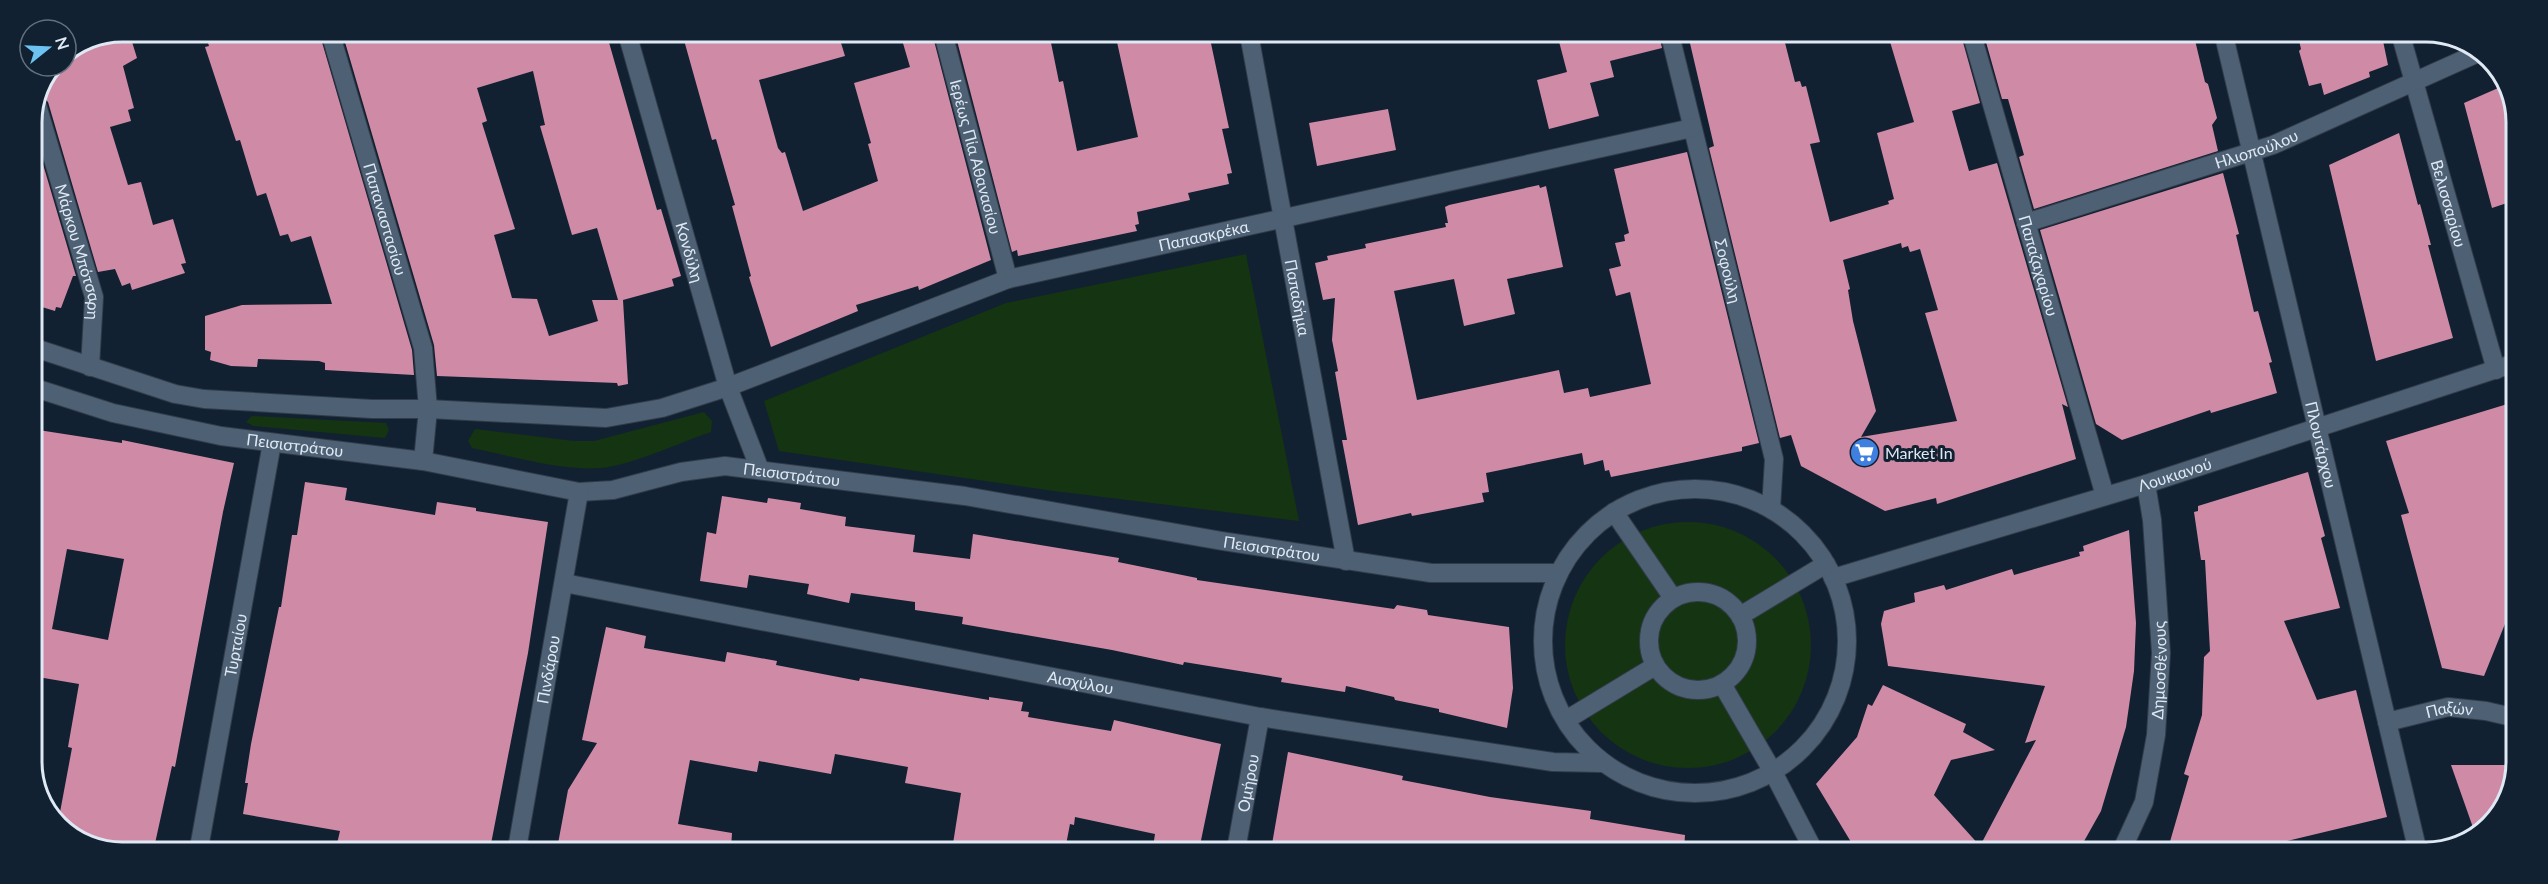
<svg xmlns="http://www.w3.org/2000/svg" width="2548" height="884" font-family="Lato,sans-serif">
	<rect width="100%" height="100%" fill="#112131"/>
	<g fill="#153411">
		<path d="M1246 254 1299 521 1054 491 779 451 764 401 1006 303Z"/>
		<path d="M704 412 712 421 711 432C681 442 630 466 600 468 560 471 512 456 472 448L468 441 475 429 574 441H594Z"/>
		<path d="M252 416 386 423 389 430 385 438 253 426 246 422Z"/>
		<circle cx="1688" cy="645" r="123"/>
	</g>
	<g fill="#cf8aa6" fill-rule="evenodd">
		<path d="M122 32H129L137 58 123 66 134 108 128 110 131 121 110 127 128 185 141 182 153 225 173 219 186 263 181 264 185 273 132 290 130 283 122 286 115 269 98 272 48 102 41 95 55 66H66V55Z"/>
		<path d="M236 32H319L412 350 414 375 325 370V363L319 361 258 359 257 367 231 366 210 360 211 352 205 350V316L242 305 332 304 311 236 291 242 288 234 280 236 266 193 257 196 240 140 236 141 205 47 209 46 207 40Z"/>
		<path d="M342 32H606L657 210 661 209 681 276 672 279 674 286 623 300 628 384 618 386 617 383 437 376 434 345ZM533 71 545 125 540 126 572 235 597 228 618 300H592L598 321 549 336 537 299 512 298 494 235 515 229 482 123 487 121 477 88Z"/>
		<path d="M682 33H838L845 56 759 80 778 148 782 153 785 152 803 211 878 181 868 144 871 143 854 83 910 67 900 33H932L991 260 919 290 918 286 856 305 858 311 771 347 749 277 751 276 732 206 735 205 716 139 712 140Z"/>
		<path d="M955 33H1049L1059 82 1063 81 1077 151 1138 137 1115 33 1209 34 1229 128 1222 129 1232 173 1227 174 1229 184 1188 193 1190 200 1137 212 1139 224 1135 225 1137 231 1018 256 1017 250 1012 252Z"/>
		<path d="M1557 34 1659 35 1662 48 1610 61 1614 77 1590 83 1599 116 1549 129 1537 80 1567 72Z"/>
		<path d="M1708 35H1783L1795 82 1800 81 1802 87 1806 86 1820 142 1810 144 1830 222 1889 204 1888 201 1894 199 1877 133 1914 122 1888 35H1961L1980 103 1952 111 1969 171 1997 163 2068 407 2062 404 2076 459 1937 504 1936 498 1885 511 1801 466 1791 435 1780 438 1709 148 1714 146 1689 39ZM1901 243 1902 248 1908 246 1910 252 1920 249 1938 310 1925 313 1957 421 1861 437 1876 411 1853 321 1848 290 1850 289 1843 260Z"/>
		<path d="M1984 35 2194 36 2205 82 2208 84 2217 118 2212 125 2218 151 2034 209 2019 157 2024 155 2008 99H2002Z"/>
		<path d="M2298 36H2382L2388 65 2369 72 2370 77 2324 95 2321 83 2309 86 2299 51 2301 49Z"/>
		<path d="M2505 85 2516 116V200L2492 208 2464 103Z"/>
		<path d="M1388 109 1396 150 1317 166 1309 123Z"/>
		<path d="M32 127 76 276H73L61 308 56 307 55 311 32 304Z"/>
		<path d="M2399 133 2418 205 2420 204 2431 245H2428L2453 338 2376 361 2329 165Z"/>
		<path d="M1687 152 1759 443 1742 447V451L1611 477 1609 470 1605 471 1603 460 1584 465 1582 453 1486 473 1489 492 1482 493 1484 502 1412 516 1411 513 1358 525 1342 440H1347L1335 372 1338 371 1332 340 1335 298 1323 300 1315 263 1328 260 1327 256 1366 248 1365 244 1446 227 1445 223H1448L1445 207 1449 205 1539 185 1540 188 1546 186 1563 267 1507 279 1515 314 1464 326 1454 279 1394 291 1417 400 1559 370 1564 393 1588 388 1590 397 1651 384 1630 292 1616 296 1609 269 1621 266 1615 243 1625 241 1624 235 1629 233 1614 169Z"/>
		<path d="M2223 173 2239 234 2236 235 2254 312 2258 311 2272 362 2269 363 2277 393 2211 413 2210 410 2122 440 2096 424 2040 230Z"/>
		<path d="M2514 402 2513 604 2484 676 2442 668 2401 515 2409 513 2386 441Z"/>
		<path d="M32 429 122 443V440L234 463 223 512 175 767 172 766 154 848H93L58 823 72 748 68 747 79 684 32 676ZM67 549 124 559 108 640 52 629Z"/>
		<path d="M2308 472 2325 536 2321 538 2340 608 2284 621 2317 700 2356 690 2387 817 2241 852H2167L2189 776 2184 774 2202 715 2204 657 2210 651 2205 560H2201L2194 512 2198 511V506Z"/>
		<path d="M305 482 347 488 345 500 435 515 437 502 476 508V511L548 522 528 653 490 849 336 848 340 831 243 814 248 783H245L251 744 279 607H281L292 535H297Z"/>
		<path d="M722 496 767 503 768 498 801 503 800 509 846 517 845 526 915 535 913 552 970 559 973 534 1119 558 1118 562 1197 578V580L1394 609 1397 605 1427 610 1428 615 1509 627 1513 688 1507 728 1439 712V709L1395 700 1394 697 1346 686 1345 692 1281 682 1282 678 1184 662 1183 665 1112 650 962 624 963 617 915 610V602L851 593 849 603 807 594 809 584 749 575 747 588 700 581 707 532 716 534Z"/>
		<path d="M2129 530 2136 623 2134 671 2126 727 2101 811 2078 852 1851 851V842L1816 784 1857 737 1868 704 1872 706 1883 685 1966 724 1963 732 1995 750 1951 760 1934 795 1980 846 2036 740 2025 743 2045 686 1888 666 1881 624 1884 611 1915 602 1914 593 1944 585 1946 590 2012 569 2014 575 2080 556 2079 552 2084 551 2083 546Z"/>
		<path d="M606 627 646 636 644 648 725 662 727 652 777 661 776 665 859 681 860 678 989 700V697L1023 702 1021 711 1029 712 1028 717 1111 731 1114 720 1221 744 1199 850H1168L1153 847 1155 834 1075 817 1074 825 1070 824 1065 850H952L961 793 905 783 908 767 835 754 831 774 759 761 757 772 690 760 678 824 732 833 731 849H557L568 790 597 743 582 740Z"/>
		<path d="M1288 752 1403 776 1402 780 1490 797 1591 811 1590 819 1685 835 1684 851 1271 850Z"/>
		<path d="M2451 765H2506L2512 791 2481 834 2476 836Z"/>
	</g>
	<g fill="none" stroke-linecap="round" stroke-linejoin="round">
		<defs>
			<g id="minor">
				<path id="s1" d="M330 32 423 348 428 409 423 461"/>
				<path id="s2" d="M627 33 728 387 760 470"/>
				<path id="s3" d="M943 33 1008 279"/>
				<path id="s4" d="M1249 34 1346 561"/>
				<path id="s5" d="M1670 35 1774 459 1771 509"/>
				<path id="s6" d="M1972 35 2105 496"/>
				<path id="s7" d="M2224 36 2418 852"/>
				<path id="s8" d="M2401 36 2496 370"/>
				<path id="s9" d="M37 105 94 297 90 367"/>
				<path id="s10" d="M2026 223 2273 145 2478 53"/>
				<path id="s11" d="M32 347 175 394 204 399 372 409H428L606 418 662 408 728 387 1008 279 1692 128"/>
				<path id="s12" d="M32 387 113 413 221 436 423 461 579 492 613 490 681 472 725 466 965 496 1222 541 1431 573H1559"/>
				<circle cx="1695" cy="641" r="152"/>
				<path d="M1614 512 1673 598"/>
				<path id="s13" d="M1833 578 2146 484 2515 363"/>
				<path id="s14" d="M564 583 1260 717 1553 762 1601 763"/>
				<circle cx="1698" cy="641" r="49"/>
				<path d="M1740 616 1826 564"/>
				<path d="M1722 684 1773 772 1814 851"/>
				<path d="M1566 720 1655 666"/>
				<path id="s15" d="M2387 722 2448 707 2486 711 2512 717"/>
				<path id="s16" d="M199 848 272 443"/>
				<path id="s17" d="M517 849 579 492"/>
				<path id="s18" d="M1236 850 1260 717"/>
				<path id="s19" d="M2121 852 2144 802 2156 735 2161 653 2152 520 2146 484"/>
			</g>
		</defs>
		<use href="#minor" stroke="#323b49" stroke-width="20"/>
		<use href="#minor" stroke="#4e6074" stroke-width="18"/>
	</g>
	<defs>
		<symbol id="supermarket-disc" viewBox="-11 -11 22 22"><circle r="9.5" fill="#3f7fe0" stroke="#112131"/><path d="M-6-5.5h2.5l.6 2H6L4.5 2H-2.5L-4.4-4H-6ZM-1.5 3.2a1.3 1.3 0 1 0 .1 0ZM3 3.2a1.3 1.3 0 1 0 .1 0Z" fill="#fff"/></symbol>
	</defs>
	<g fill-rule="evenodd">
		<use href="#supermarket-disc" x="1848" y="436" width="33" height="33"/>
	</g>
	<g text-anchor="middle" stroke-width="6" stroke-linejoin="round" paint-order="stroke">
		<g font-size="16" fill="#dfe9f4" stroke="#112131">
			<text dy="6" stroke="none"><textPath href="#s10" startOffset="242">Ηλιοπούλου</textPath></text>
			<text dy="6" stroke="none"><textPath href="#s3" startOffset="128">Ιερέως Πία Αθανασίου</textPath></text>
			<text dy="6" stroke="none"><textPath href="#s8" startOffset="174">Βελισσαρίου</textPath></text>
			<text dy="6" stroke="none"><textPath href="#s1" startOffset="195">Παπαναστασίου</textPath></text>
			<text dy="6" stroke="none"><textPath href="#s11" startOffset="1209">Παπασκρέκα</textPath></text>
			<text dy="6" stroke="none"><textPath href="#s9" startOffset="153">Μάρκου Μπότσαρη</textPath></text>
			<text dy="6" stroke="none"><textPath href="#s2" startOffset="228">Κονδύλη</textPath></text>
			<text dy="6" stroke="none"><textPath href="#s6" startOffset="240">Παπαζαχαρίου</textPath></text>
			<text dy="6" stroke="none"><textPath href="#s5" startOffset="243">Σοφούλη</textPath></text>
			<text dy="6" stroke="none"><textPath href="#s4" startOffset="268">Παπαδήμα</textPath></text>
			<text dy="6" stroke="none"><textPath href="#s7" startOffset="420">Πλουτάρχου</textPath></text>
			<text dy="6" stroke="none"><textPath href="#s12" startOffset="270">Πεισιστράτου</textPath></text>
			<text dy="6" stroke="none"><textPath href="#s13" startOffset="357">Λουκιανού</textPath></text>
			<text dy="6" stroke="none"><textPath href="#s12" startOffset="774">Πεισιστράτου</textPath></text>
			<text dy="6" stroke="none"><textPath href="#s12" startOffset="1260">Πεισιστράτου</textPath></text>
			<text dy="6" stroke="none"><textPath href="#s16" startOffset="206">Τυρταίου</textPath></text>
			<text dy="6" stroke="none"><textPath href="#s17" startOffset="182">Πινδάρου</textPath></text>
			<text dy="6" stroke="none"><textPath href="#s19" startOffset="188">Δημοσθένους</textPath></text>
			<text dy="6" stroke="none"><textPath href="#s14" startOffset="526">Αισχύλου</textPath></text>
			<text dy="6" stroke="none"><textPath href="#s15" startOffset="64">Παξών</textPath></text>
			<text dy="6" stroke="none"><textPath href="#s18" startOffset="68">Ομήρου</textPath></text>
		</g>
		<g font-size="16" fill="#dfe9f4" stroke="#112131" text-anchor="start">
			<text x="1885" y="459">Market In</text>
		</g>
	</g>
	<path d="M0 0H2548V884H0ZM122 42H2426A80 80 0 0 1 2506 122V762A80 80 0 0 1 2426 842H122A80 80 0 0 1 42 762V122A80 80 0 0 1 122 42Z" fill="#112131" fill-rule="evenodd"/>
	<path fill="none" stroke="#dfe9f4" stroke-width="3" d="M122 42H2426A80 80 0 0 1 2506 122V762A80 80 0 0 1 2426 842H122A80 80 0 0 1 42 762V122A80 80 0 0 1 122 42Z"/>
	<g transform="translate(48 48) rotate(72)"><circle r="28" fill="#112131" stroke="#63717f" stroke-width="1.5"/>
	<path d="M0-4.5L10 22L0 15L-10 22Z" fill="#6cc3f2"/>
	<text y="-9" font-size="16" font-weight="bold" text-anchor="middle" fill="#dfe9f4">N</text>
	</g>
</svg>
